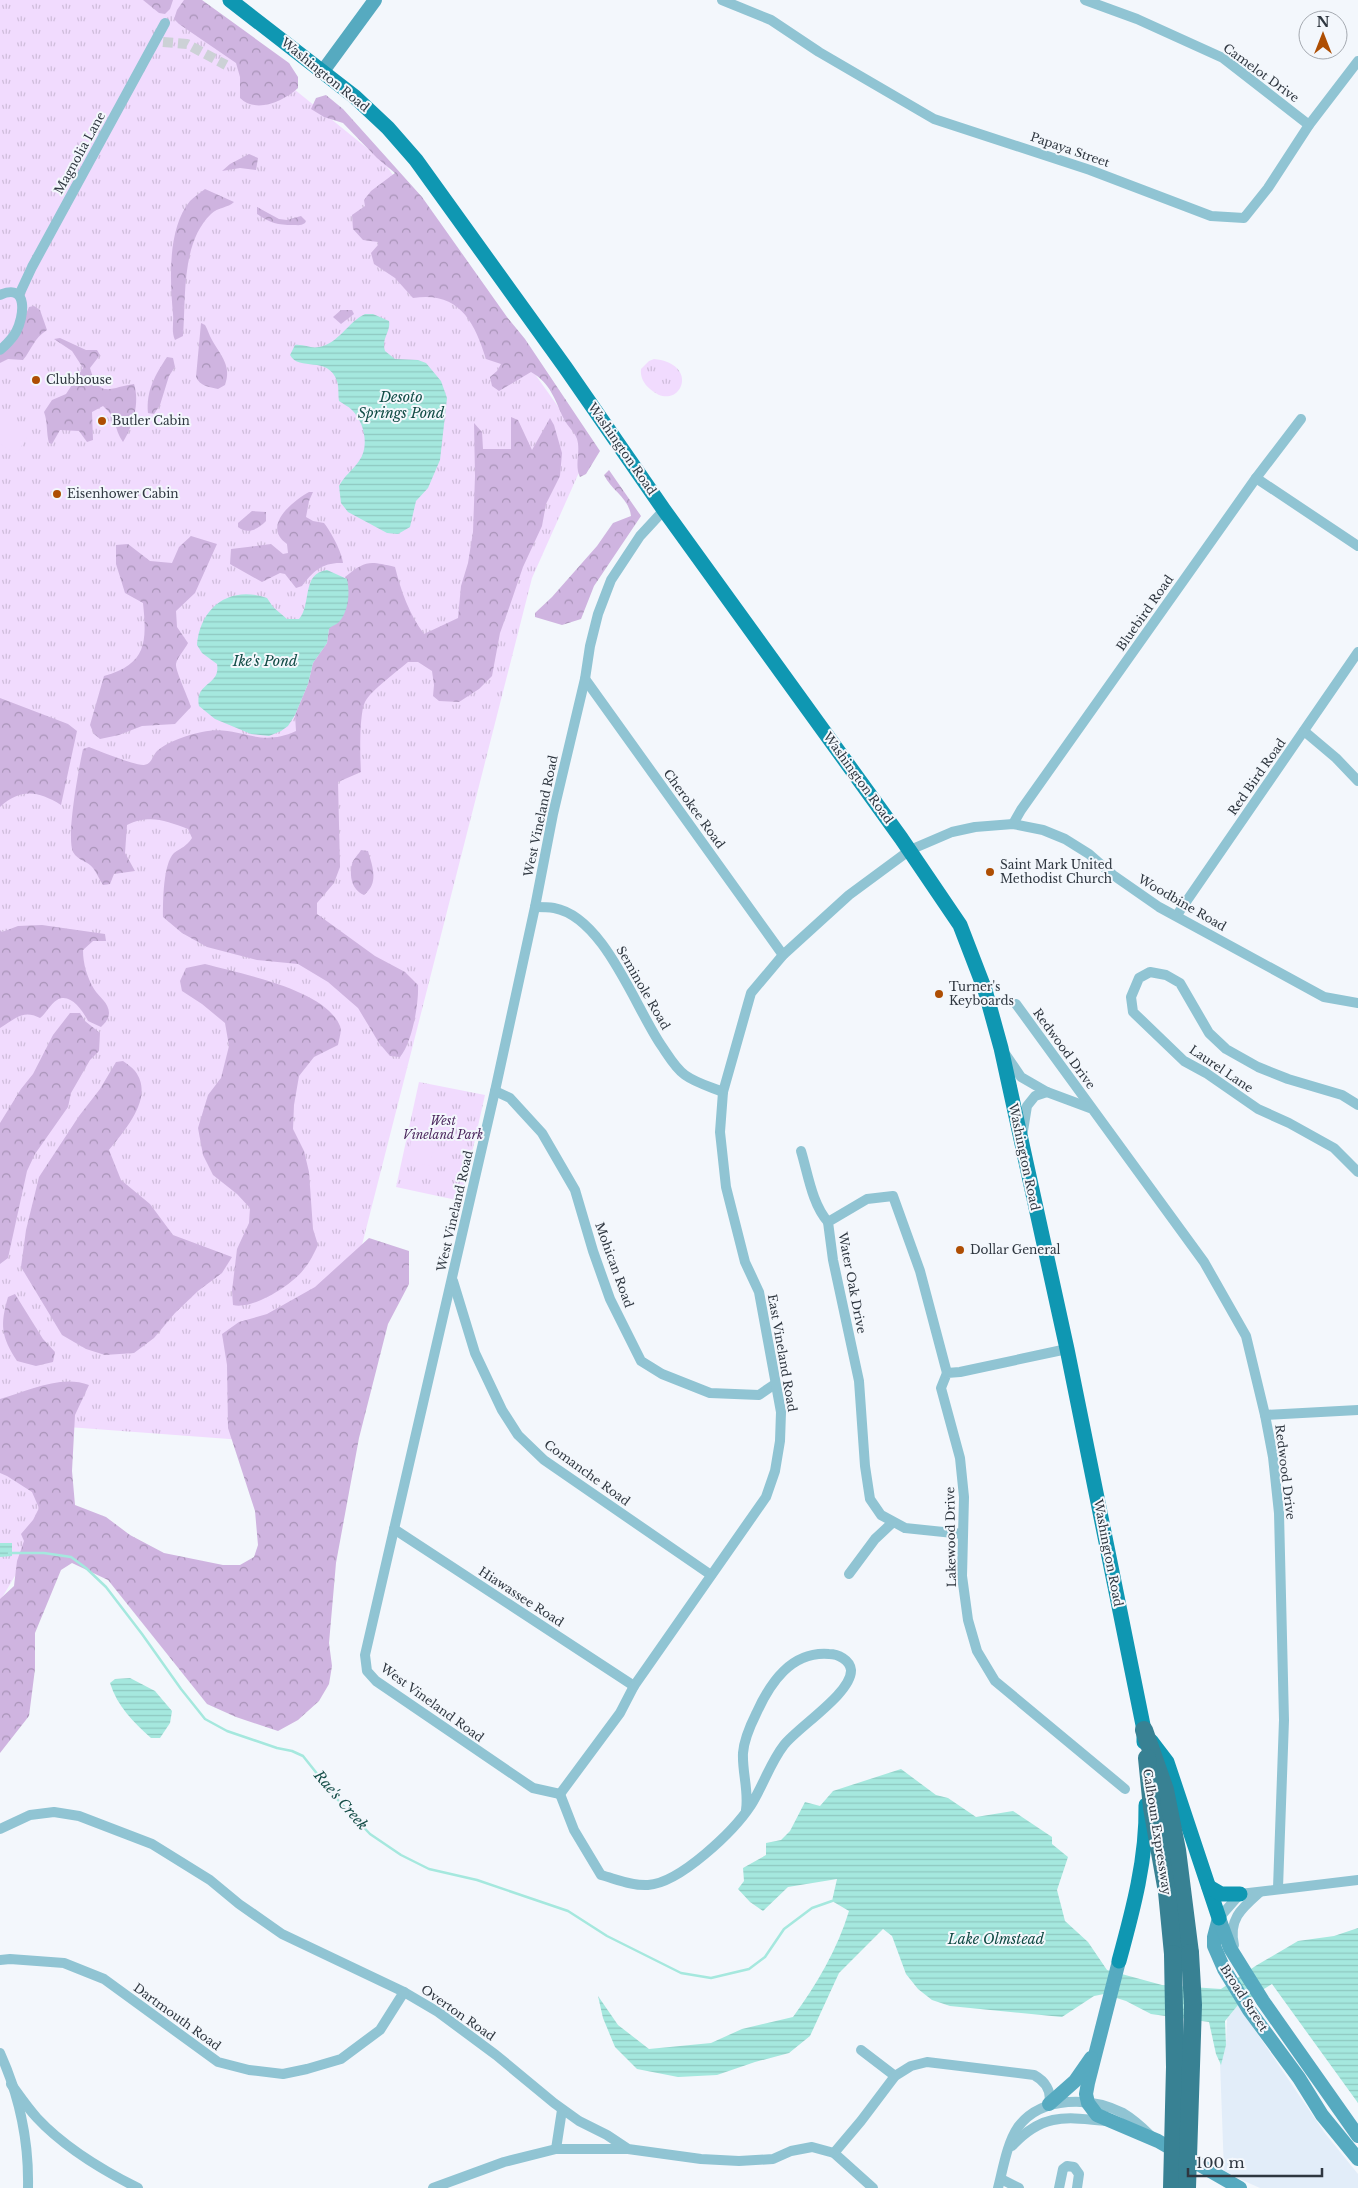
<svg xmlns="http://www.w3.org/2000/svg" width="1358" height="2188" font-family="'Libre Baskerville',serif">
	<defs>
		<pattern id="grass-tufts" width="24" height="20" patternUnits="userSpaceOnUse" patternTransform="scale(1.25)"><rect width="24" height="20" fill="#f1dbfe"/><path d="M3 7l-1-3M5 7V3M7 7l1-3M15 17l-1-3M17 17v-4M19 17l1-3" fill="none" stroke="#cfbddb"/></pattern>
		<pattern id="forest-crowns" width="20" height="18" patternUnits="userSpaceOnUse" patternTransform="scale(1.25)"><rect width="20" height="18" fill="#cfb4e0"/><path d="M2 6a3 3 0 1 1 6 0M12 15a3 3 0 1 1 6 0" fill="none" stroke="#a893b7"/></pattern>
		<pattern id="water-rules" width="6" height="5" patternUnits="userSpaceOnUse" patternTransform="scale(1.25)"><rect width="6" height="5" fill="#a5e8de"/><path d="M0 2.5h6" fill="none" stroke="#8ec8c0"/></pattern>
	</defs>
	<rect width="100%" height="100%" fill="#f3f7fc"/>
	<path fill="#e2edf9" d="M1238 2005 1324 2132 1358 2174V2188H1260L1224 2172 1220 2061 1226 2045 1227 2019Z"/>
	<g fill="url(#grass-tufts)">
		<path d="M0 0H184L383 161 589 450 532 578 311 1445 68 1427 52 1514 0 1601Z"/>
		<path d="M654 359C703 364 679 415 650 389 644 384 640 377 641 369L649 361Z"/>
		<path d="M419 1082 485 1095 461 1201 396 1187Z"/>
	</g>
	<g fill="url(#forest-crowns)">
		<path d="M143 0H173L170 9 165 14 159 13Z"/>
		<path d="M184 0H202L289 63 298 77V88C284 101 256 114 240 98V77L236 63 179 24 174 19 177 10Z"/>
		<path d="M326 95 343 109 422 197 507 317 525 339 600 451 586 474 580 477C574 465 581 452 577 439 575 432 567 426 564 419 555 401 551 383 531 372L499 391 492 386 490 377 497 371 501 364 486 359C474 320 458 291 413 298L395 278 374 264 371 253 378 245V242L363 240 353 229 352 215 365 206 364 200 371 191 395 173 377 158 343 123 324 117 311 109 316 98Z"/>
		<path d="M249 154 258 158 256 170 240 168 222 171 230 164Z"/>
		<path d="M205 189 234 202C228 208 218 207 211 214 181 243 186 297 183 336L175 340C171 331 174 323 173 314 170 281 167 229 190 201 194 197 200 193 205 189Z"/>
		<path d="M257 207 279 219 287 220 301 216 306 221 305 223C301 226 298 225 293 225 278 225 270 223 257 214Z"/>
		<path d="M34 306 40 310 47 330C34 338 32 349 23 360L8 359 0 363V355L14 343 29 307Z"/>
		<path d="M341 310H352L354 314 341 324 333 317Z"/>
		<path d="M201 323 205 325C208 330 209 335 212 340 221 356 232 366 225 385L218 389C209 387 200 386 196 377Z"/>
		<path d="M60 338 86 350H97L100 355 90 368C99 400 111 387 134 384 140 403 133 426 123 442 113 427 118 419 103 406L92 412 93 440 87 442 79 431 60 430 52 444 49 443C46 432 48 423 44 412L52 400 66 394 83 368 72 351 54 339Z"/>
		<path d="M167 357 173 358 175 367 169 376 160 405 154 414 148 413C146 391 155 375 167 357Z"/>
		<path d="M511 417 518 420 532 450 550 418 554 425 562 453 560 476 546 504 542 526 523 567 509 608 500 633 492 676 479 689 459 702 439 701 433 696 434 685 432 671 418 662H408C398 671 371 690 365 702 359 714 360 757 361 772L338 782 340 867 334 883 317 903V914L375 956 405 972 418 985C419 1004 412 1043 400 1057L390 1056 379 1043 358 1008 328 982 298 964 257 960 207 947 182 933 163 917C163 901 163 864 174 853 182 847 186 847 192 838L188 829C166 821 150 814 127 825L125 853 135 871 114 874 110 884 103 885C99 879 97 873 93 868 88 861 78 861 73 852 66 836 79 767 83 749L89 747C99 751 137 766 144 765 152 764 152 756 157 751 168 741 188 735 202 732 239 724 257 749 296 731L295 715 308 684 313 663 327 643 329 629 347 579 345 577C366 560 369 561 395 567 401 591 409 614 424 634L458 618 461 586 468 563 473 532 475 476 474 423 482 432 483 449H511Z"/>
		<path d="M609 470 641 516 594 586 581 619 562 625 535 617V613L552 597 597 546 613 523 631 516C629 498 612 491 604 475Z"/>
		<path d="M309 492H313L309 501 306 517 313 521 324 523C331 532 342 552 343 563 323 562 313 571 302 586L296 588 285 574 280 573 262 582 230 564 231 549 271 544 283 554 288 553 287 544C261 526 293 501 309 492Z"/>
		<path d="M252 511 266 512V521C258 529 248 535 238 527V523Z"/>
		<path d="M191 536 217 544 195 593 176 611 177 627 188 643C185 649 177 658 176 664 175 670 188 697 191 707L175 724 142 726 119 735 100 739 94 734 90 725 104 676C147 664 147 642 143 603L125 593 116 564V545L128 544 150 561 172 563 179 547Z"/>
		<path d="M0 698 68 724 77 731 61 805C38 791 21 788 0 807Z"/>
		<path d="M361 850 368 851C373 868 379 883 364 895 352 890 349 876 352 864 353 859 359 854 361 850Z"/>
		<path d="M42 925 105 934 106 941H93L83 950C83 964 87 977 94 989 99 997 109 1003 109 1013 109 1019 105 1023 101 1027L88 1021C83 1011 70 992 57 1000 50 1004 46 1014 40 1018 23 1009 15 1019 0 1028V930L2 932 18 926Z"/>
		<path d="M205 964C241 974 325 989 340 1026 342 1031 339 1039 338 1045L314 1057 299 1076 294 1105 293 1129 304 1151 309 1172 313 1229 318 1245C314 1253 310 1262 304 1269 292 1285 253 1310 233 1305L232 1291 237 1249 249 1223 250 1208 237 1194 213 1175 203 1155 198 1128 208 1095 221 1078 229 1046 225 1023 202 1004 182 991 180 981 186 968Z"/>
		<path d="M70 1013H80L85 1021 100 1033 99 1051 90 1060 71 1093 68 1107 35 1154 27 1171 8 1258 0 1264V1123L21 1089 33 1074 53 1035Z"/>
		<path d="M123 1061C127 1064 132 1067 135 1071 155 1097 125 1130 109 1150L121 1180 150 1204 173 1235 232 1257 222 1273 198 1291 175 1313 154 1338 134 1353 105 1355 86 1349 62 1335 21 1267 26 1230 39 1177 79 1116 100 1089 116 1062Z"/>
		<path d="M369 1238 409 1251V1284L388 1324 359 1438 336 1563 329 1643 332 1666 329 1684 319 1701 298 1720 278 1731 236 1717 207 1704 108 1580 72 1563 61 1570 35 1633V1669L29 1716 0 1753V1599L14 1586 17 1561 24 1541 21 1534 33 1520 39 1508 32 1492 7 1476 0 1473V1399C28 1391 61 1374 89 1385L75 1415 72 1471 75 1505 106 1517 130 1535 164 1553 223 1565H240L254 1557 258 1545 255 1511 228 1428 227 1365 222 1334 239 1322 267 1314 315 1287Z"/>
		<path d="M15 1294 43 1339 55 1352 53 1362 36 1366 17 1361C1 1336 0 1325 8 1297Z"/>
	</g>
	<g fill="#f1dbfe">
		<path d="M0 419 28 435 17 454 0 444Z"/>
		<path d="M417 1113 439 1118 430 1166 407 1161Z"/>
	</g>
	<g fill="url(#water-rules)">
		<path d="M365 314H373L389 321C391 332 381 338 385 351L395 359 418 360 426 363 441 381 447 398 440 460 428 488 416 501 410 527 398 534 387 533 348 512 341 503 339 486C344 476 353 470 359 461 370 446 364 422 352 410 348 406 343 404 339 401 338 394 339 387 337 381 328 355 299 372 290 355L295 345C304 344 311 349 319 347 338 344 348 322 365 314Z"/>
		<path d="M327 570 347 579C350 592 349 611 339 622 336 625 331 626 329 629L327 643 313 663 308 684 295 715 288 726 281 731 269 736 251 734 215 719 199 706C194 682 221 686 217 664L202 653 197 645C200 607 230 585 267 598L273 607 287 619H299C312 605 301 573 327 570Z"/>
		<path d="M0 1543H12V1556L0 1557Z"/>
		<path d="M130 1678 155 1691 172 1711 170 1723 160 1738H151C134 1723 117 1706 110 1683L115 1679Z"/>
		<path d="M901 1769 936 1795 948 1798 976 1817 1013 1811 1052 1837V1844L1068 1857 1057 1890 1065 1921 1088 1942 1107 1970 1162 1985 1221 1989 1257 1965 1298 1941 1334 1936 1358 1928V2103L1272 1984 1238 2005 1225 2021 1226 2045 1221 2065 1216 2054 1209 2022 1151 2014 1126 2001 1104 1994 1094 1996 1062 2017 950 2006 932 2000 918 1989 906 1974 892 1936 883 1929 839 1973 810 2036 789 2053 755 2062 717 2075 678 2077 637 2069 615 2047 603 2018 598 1996 618 2025 649 2049 711 2043 742 2029 793 2017C817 1984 837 1950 849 1911L832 1901 837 1879 788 1887 763 1911 750 1902 738 1889 744 1881 743 1868 766 1855V1843L781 1840 790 1831 805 1802 820 1806 833 1791Z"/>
	</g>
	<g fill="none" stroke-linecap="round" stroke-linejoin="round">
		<path stroke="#a5e8de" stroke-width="2.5" d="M9 1553H44L71 1557 86 1568 106 1587 142 1634 181 1689 205 1719 227 1731 277 1748 292 1751 303 1756 338 1800 370 1834 401 1855 429 1869 477 1880 568 1911 607 1936 681 1973 711 1978 749 1969 765 1957 784 1929 812 1908 832 1901"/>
		<path stroke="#ccd1d6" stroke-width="10" stroke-dasharray="10 5" stroke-linecap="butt" d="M163 42 187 44 226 65"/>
		<g stroke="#90c4d3" stroke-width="10">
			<path d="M722 0 771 20 819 52 934 119 1090 170 1211 216 1244 218 1268 188 1309 125 1358 61"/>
			<path d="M1085 0 1137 19 1223 58 1309 125"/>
			<path d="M0 295C29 282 24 317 16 332 12 339 6 345 0 350"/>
			<path d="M19 295 32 267 165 23"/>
			<path d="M1256 478 1358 546"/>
			<path d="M585 679 783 955"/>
			<path d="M1304 731 1336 758 1358 781"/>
			<path d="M1013 824 1021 810 1256 478 1301 419"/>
			<path d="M535 907C542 907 548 907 554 908 604 917 635 1007 661 1045 668 1055 675 1068 685 1075 696 1083 711 1087 723 1092"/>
			<path d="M1177 915 1358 652"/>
			<path d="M1016 1004 1204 1262 1246 1336 1265 1415 1273 1457 1279 1513 1284 1720 1278 1888"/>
			<path d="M1006 1055 1021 1077 1047 1092 1090 1108"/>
			<path d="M495 1091 510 1098 542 1133 575 1190 593 1251 610 1299 641 1361 662 1374 710 1393 759 1395 775 1384"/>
			<path d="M1358 1105 1342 1095 1288 1079 1258 1067 1226 1049 1209 1033 1180 983 1166 975 1150 972 1139 978 1131 997 1133 1012 1184 1061 1206 1073 1258 1109 1289 1123 1334 1148 1358 1172"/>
			<path d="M1023 1131 1027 1106 1035 1096 1047 1092"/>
			<path d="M801 1151C808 1174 812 1204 828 1222"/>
			<path d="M453 1281 475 1353 502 1410 518 1435 544 1460 711 1575"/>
			<path d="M1067 1349 960 1372 947 1373 941 1388 960 1458 964 1497 962 1576 968 1620 977 1651 995 1681 1125 1789"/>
			<path d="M947 1373 920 1271 893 1196 867 1199 828 1222 833 1260 859 1381 865 1466 870 1499 881 1515 905 1528 963 1534"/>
			<path d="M1265 1415 1358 1410"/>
			<path d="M394 1529 634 1686"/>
			<path d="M849 1574 875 1539 892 1523"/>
			<path d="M560 1794 620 1713 634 1686 766 1497 775 1471 780 1441 781 1412 759 1292 745 1262 726 1187 720 1132 723 1092 751 993 783 955 849 895 910 850 952 832 975 827 1013 824 1043 830 1065 839 1089 854 1113 875 1159 907 1324 997 1358 1003"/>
			<path d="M560 1794 533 1788 376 1681 367 1671 365 1655 495 1091 535 907 553 814 585 679 590 646 598 614 611 580 640 536 664 510"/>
			<path d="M560 1794 574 1830 601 1875C616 1879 632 1886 648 1885 680 1883 734 1831 751 1805 763 1786 770 1763 784 1745 798 1727 852 1693 851 1670 850 1660 838 1654 829 1654 791 1651 770 1683 756 1714 750 1726 744 1740 743 1753 742 1772 749 1791 746 1810"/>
			<path d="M0 1829 30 1815 54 1812 79 1816 152 1844 210 1880 239 1904 282 1934 404 1992 438 2012 496 2055 554 2103 579 2121 607 2135 628 2149 701 2159 739 2161 773 2159 791 2151 812 2147 834 2153 873 2188"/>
			<path d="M1219 1918 1240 1894 1358 1880"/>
			<path d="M1234 1945C1228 1919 1242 1908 1260 1892"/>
			<path d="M0 1960 10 1959 64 1963 104 1979 218 2062 249 2070 283 2074 307 2069 341 2059 380 2030 404 1992"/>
			<path d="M861 2050 895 2076"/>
			<path d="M0 2053C19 2095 29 2142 28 2188"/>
			<path d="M11 2084C19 2095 27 2107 37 2118 64 2147 102 2170 138 2188"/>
			<path d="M1012 2146C1042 2113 1065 2117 1106 2121"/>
			<path d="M556 2149 562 2110"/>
			<path d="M834 2153 861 2121 895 2076 911 2066 927 2062 1034 2075C1045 2081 1052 2091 1049 2104"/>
			<path d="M1001 2179 1019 2188"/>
			<path d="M433 2188 504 2162 556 2149H627"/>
			<path d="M998 2188C1003 2169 1007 2143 1018 2127 1042 2095 1092 2097 1123 2113 1133 2119 1142 2127 1150 2135"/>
			<path d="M1059 2188 1063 2169 1067 2166 1074 2167 1079 2174 1077 2188"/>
		</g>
		<g stroke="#56aac0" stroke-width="14">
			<path d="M323 71 375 0"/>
			<path d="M1219 1918 1214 1937V1946L1224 1969 1249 2010 1299 2078 1322 2115 1358 2159"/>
			<path d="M1219 1918 1230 1948 1263 2001 1358 2136"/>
			<path d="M1119 1961 1088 2083 1086 2094 1088 2103 1097 2115 1158 2141 1240 2188"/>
			<path d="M1049 2104 1075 2081 1091 2058"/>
		</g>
		<g stroke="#0f97b2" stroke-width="15">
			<path d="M230 0 355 97 388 128 416 160 565 367 664 510 901 838 960 925 985 990 1001 1048 1067 1349 1144 1730V1742"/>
			<path d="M1151 1741 1167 1762 1219 1918"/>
			<path d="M1209 1887 1221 1894H1240"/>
			<path d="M1119 1961C1133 1910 1147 1858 1146 1805"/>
		</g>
		<g stroke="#388193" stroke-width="18">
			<path d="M1144 1730 1165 1790 1177 1850 1190 1953"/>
			<path d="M1147 1758 1152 1808 1167 1892 1173 1954"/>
		</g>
		<g stroke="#388193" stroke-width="18">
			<path d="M1172 2188 1175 2067 1173 1954"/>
			<path d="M1187 2188 1193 2005 1190 1953"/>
		</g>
	</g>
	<g fill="#ae4e03" stroke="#f3f7fc" stroke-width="2">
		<circle cx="36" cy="380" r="5"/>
		<circle cx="102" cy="421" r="5"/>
		<circle cx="57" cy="494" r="5"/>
		<circle cx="990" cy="872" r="5"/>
		<circle cx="939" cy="994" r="5"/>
		<circle cx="960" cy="1250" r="5"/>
	</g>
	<g text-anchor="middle" stroke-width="4" stroke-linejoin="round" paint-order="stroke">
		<g font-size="12" fill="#2f3740" stroke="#f3f7fc">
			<text transform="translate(1261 73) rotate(36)" y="4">Camelot Drive</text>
			<text transform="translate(325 75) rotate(39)" y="4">Washington Road</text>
			<text transform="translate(1070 150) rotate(19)" y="4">Papaya Street</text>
			<text transform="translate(80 153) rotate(-61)" y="4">Magnolia Lane</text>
			<text transform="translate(622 449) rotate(55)" y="4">Washington Road</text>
			<text transform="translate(1145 613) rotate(-55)" y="4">Bluebird Road</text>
			<text transform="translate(1257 777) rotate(-55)" y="4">Red Bird Road</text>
			<text transform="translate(858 778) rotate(54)" y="4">Washington Road</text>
			<text transform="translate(694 809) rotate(54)" y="4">Cherokee Road</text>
			<text transform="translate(541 816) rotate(-78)" y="4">West Vineland Road</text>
			<text transform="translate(1182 903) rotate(30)" y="4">Woodbine Road</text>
			<text transform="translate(643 988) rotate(60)" y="4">Seminole Road</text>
			<text transform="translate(1064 1049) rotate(54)" y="4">Redwood Drive</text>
			<text transform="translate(1221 1069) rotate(34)" y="4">Laurel Lane</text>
			<text transform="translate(1024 1157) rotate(78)" y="4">Washington Road</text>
			<text transform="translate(455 1211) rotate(-77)" y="4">West Vineland Road</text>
			<text transform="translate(614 1265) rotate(70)" y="4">Mohican Road</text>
			<text transform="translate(852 1283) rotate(79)" y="4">Water Oak Drive</text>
			<text transform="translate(782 1353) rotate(80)" y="4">East Vineland Road</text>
			<text transform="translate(1285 1472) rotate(83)" y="4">Redwood Drive</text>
			<text transform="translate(587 1473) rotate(36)" y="4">Comanche Road</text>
			<text transform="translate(951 1537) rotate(-91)" y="4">Lakewood Drive</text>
			<text transform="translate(1108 1553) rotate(79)" y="4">Washington Road</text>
			<text transform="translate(521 1597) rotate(33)" y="4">Hiawassee Road</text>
			<text transform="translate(432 1703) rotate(36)" y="4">West Vineland Road</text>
			<text transform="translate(1157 1832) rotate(81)" y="4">Calhoun Expressway</text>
			<text transform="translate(1244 1998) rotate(57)" y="4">Broad Street</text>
			<text transform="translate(458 2013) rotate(35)" y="4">Overton Road</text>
			<text transform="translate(177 2017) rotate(36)" y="4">Dartmouth Road</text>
		</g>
		<g font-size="12" fill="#2f3740" stroke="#f3f7fc" text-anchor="start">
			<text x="46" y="384">Clubhouse</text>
			<text x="112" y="425">Butler Cabin</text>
			<text x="67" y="498">Eisenhower Cabin</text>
			<text x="1000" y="869">Saint Mark United<tspan x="1000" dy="14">Methodist Church</tspan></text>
			<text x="949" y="991">Turner's<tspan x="949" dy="14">Keyboards</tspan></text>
			<text x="970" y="1254">Dollar General</text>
		</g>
		<g font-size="12" font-style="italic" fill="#4c285e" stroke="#f3f7fc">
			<text x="443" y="1125">West<tspan x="443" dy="14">Vineland Park</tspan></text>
		</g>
		<g font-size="14" font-style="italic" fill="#124c46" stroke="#f3f7fc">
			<text x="401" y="402">Desoto<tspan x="401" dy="16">Springs Pond</tspan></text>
			<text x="265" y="666">Ike's Pond</text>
			<text transform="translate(341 1800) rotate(49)" y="5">Rae's Creek</text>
			<text x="996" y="1944">Lake Olmstead</text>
		</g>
	</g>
	<g transform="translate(1323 35)"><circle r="24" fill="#f3f7fc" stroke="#a5aab1"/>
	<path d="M0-4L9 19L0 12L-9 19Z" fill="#ae4e03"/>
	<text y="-8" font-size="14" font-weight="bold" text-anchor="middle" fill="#2f3740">N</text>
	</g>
	<path d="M1188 2168v8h134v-8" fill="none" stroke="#2f3740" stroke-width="2.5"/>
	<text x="1196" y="2168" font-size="15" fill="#2f3740" stroke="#f3f7fc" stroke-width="4" paint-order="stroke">100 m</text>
</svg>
